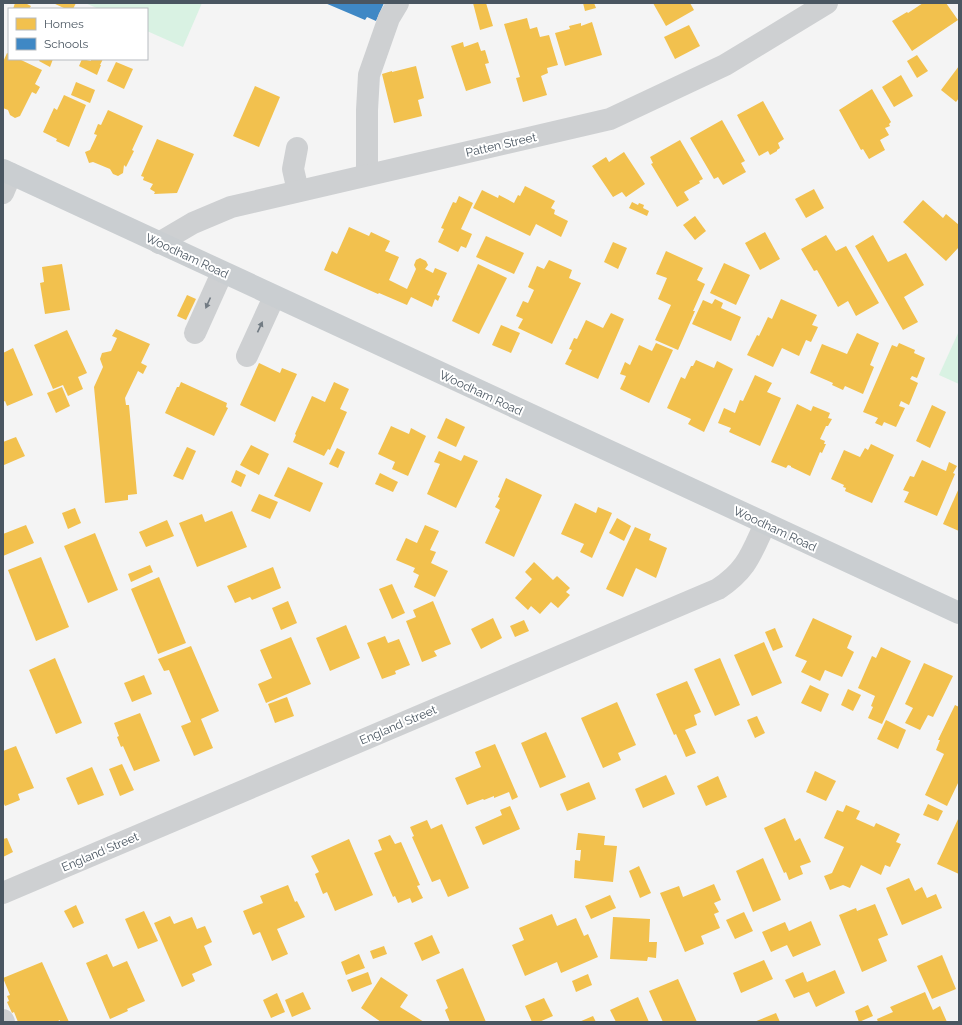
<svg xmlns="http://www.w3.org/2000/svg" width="962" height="1025" font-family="Raleway,sans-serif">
	<rect width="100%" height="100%" fill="#f4f4f4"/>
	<g fill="#d9f2e3">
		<path d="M85 3H202L183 47 147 31V9H99Z"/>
		<path d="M959 331V384L939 375Z"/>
	</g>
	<g fill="#f2c14e">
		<path d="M15 3H25L31 6 29 9H13Z"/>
		<path d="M53 3H76L73 9H66Z"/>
		<path d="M473 3H486L493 26 480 30Z"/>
		<path d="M583 3H594L596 8 585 11Z"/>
		<path d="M653 3H690L694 10 666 26Z"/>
		<path d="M923 3H946L958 20 912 51 892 21 907 12 908 13Z"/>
		<path d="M527 18 530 29 537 27 540 37 549 35 558 65 547 68 548 73 541 76 547 95 523 102 516 78 520 77 504 24Z"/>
		<path d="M592 22 602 55 565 66 555 33 570 29 569 26 581 23V26Z"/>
		<path d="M689 25 700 46 675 59 664 37Z"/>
		<path d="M463 42 464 47 478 42 481 51 485 50 489 63 485 64 491 83 466 91 451 46Z"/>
		<path d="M7 53 9 54V59H19L42 70 35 84 40 87 36 94 32 92 20 116 15 118 10 115 8 110 3 108V62Z"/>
		<path d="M917 55 928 71 917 78 907 61Z"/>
		<path d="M40 59H53L50 67 39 61Z"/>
		<path d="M82 59 91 61V59H103L100 65H101L97 75 79 66Z"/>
		<path d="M116 62 133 69 124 89 107 81Z"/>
		<path d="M416 66 424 98 418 100 422 116 394 123 382 74 392 71V72Z"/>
		<path d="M959 66V98L956 102 941 90Z"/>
		<path d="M901 75 913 96 894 107 882 87Z"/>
		<path d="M76 82 95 90 90 103 71 95Z"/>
		<path d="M255 86 280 97 259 147 233 136Z"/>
		<path d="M872 89 891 122 889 124 890 126 885 128 889 135 880 140 885 150 869 159 863 149 861 150 839 110Z"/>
		<path d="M64 95 86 105 69 147 56 141 57 139 43 132 54 108 57 110Z"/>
		<path d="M763 101 784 139 778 143 780 148 777 150V151L770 155 768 151 759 156 737 115Z"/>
		<path d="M108 110 143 126 132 150 134 151 126 167 124 165 123 173 118 176 113 174 110 169 93 162 89 163 85 152 90 150 97 135 94 134 98 124 101 125Z"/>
		<path d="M722 120 745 161 741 163 746 172 723 185 718 177 714 179 690 138Z"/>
		<path d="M157 139 194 154 177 193 154 194 155 192 150 189 153 184 143 180 144 177 141 176Z"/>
		<path d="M680 140 703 179 699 181 700 183 684 192 689 200 677 207 651 164 653 163 650 157Z"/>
		<path d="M624 152 645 184 626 197 622 192 613 197 592 166 606 157 609 162Z"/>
		<path d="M525 186 555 201 551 208 555 210 554 214 568 221 561 237 536 224 530 236 473 208 482 190 498 198 499 195 514 203 518 195 520 196Z"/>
		<path d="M814 189 824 208 806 218 795 199Z"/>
		<path d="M459 196 473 203 461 229 472 234 466 248 461 246 458 252 438 242 444 229 441 228 453 202 456 203Z"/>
		<path d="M923 200 943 218 946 214 959 225V247L946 261 903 222Z"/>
		<path d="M632 202 638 205 639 203 644 205 643 208 649 211 647 216 629 208Z"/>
		<path d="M695 216 706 231 695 240 683 225Z"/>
		<path d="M349 227 369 236 371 232 390 241 385 251 399 257 389 280 407 289 416 269 414 265 416 260 420 258 426 261 428 265 425 269 433 273 435 268 447 273 437 295 440 296 438 301 435 299 432 307 411 297 407 305 379 293 378 294 324 270 332 251 337 254Z"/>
		<path d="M765 232 780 259 760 270 745 243Z"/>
		<path d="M826 235 836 251 846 246 879 303 856 316 848 301 838 307 817 270 814 271 801 249Z"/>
		<path d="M873 235 888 262 906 253 924 285 904 297 918 322 903 330 855 246Z"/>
		<path d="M486 236 524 253 514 274 476 257Z"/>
		<path d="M613 242 627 248 618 269 604 262Z"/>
		<path d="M666 251 703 268 697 280 705 284 693 311H695L678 350 655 340 671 305 658 299 667 278 656 274Z"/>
		<path d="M549 260 572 270 569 278 581 283 552 344 518 328 523 319 516 316 523 301 528 303 534 290 528 287 537 266 544 269Z"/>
		<path d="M724 263 750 275 736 305 710 293Z"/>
		<path d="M62 264 70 310 45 314 40 283 44 282 42 267Z"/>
		<path d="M478 264 507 278 479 334 452 321Z"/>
		<path d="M187 295 196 299 186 320 177 316Z"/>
		<path d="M715 299 723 303 721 308 741 317 731 341 692 324 703 300 712 304Z"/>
		<path d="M781 299 817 315 812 325 818 327 811 342 806 340 799 356 782 348 773 367 747 355 757 335 759 336 768 317 772 319Z"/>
		<path d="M611 313 624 319 598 379 565 364 572 350 569 349 574 338 577 339 586 320 603 328Z"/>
		<path d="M501 325 520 333 511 353 492 345Z"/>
		<path d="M116 329 150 344 141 363 147 366 143 374 138 371 125 398 126 405H129L137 494 128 495V500L105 503 94 387 103 367 100 359 102 353 111 351 117 338 112 336Z"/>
		<path d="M67 330 87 373 78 377 83 389 68 396 63 385 53 389 34 345Z"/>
		<path d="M857 333 879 343 870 365 874 367 863 394 845 386 843 390 832 385 833 383 810 373 822 344 847 354Z"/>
		<path d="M656 343 673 350 649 403 620 389 626 376 620 374 625 362 630 365 639 345 652 351Z"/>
		<path d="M899 343 915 350 914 353 925 358 917 378 912 376 910 379 918 383 909 405 901 401 899 406 905 408 896 427 884 422 882 426 875 423 878 418 863 412 892 345 897 347Z"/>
		<path d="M13 348 33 395 7 406 5 401 3 402V353Z"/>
		<path d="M696 360 714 368 717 361 733 369 704 432 688 424 691 419 667 408 681 377 685 379 691 366H693Z"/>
		<path d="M259 363 280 373 282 368 297 374 275 422 240 405Z"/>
		<path d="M755 375 772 383 767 392 781 398 760 446 729 432 731 428 718 423 724 408 735 413 740 400 743 401Z"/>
		<path d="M181 382 227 403 226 407 228 408 214 436 165 413 177 387H179Z"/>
		<path d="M334 382 349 389 340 409 347 412 330 450 328 449 324 456 293 442 296 435 295 434 312 396 325 402Z"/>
		<path d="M62 387 70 406 56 413 47 393Z"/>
		<path d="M797 404 811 411 813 406 830 413 828 418 832 419 828 426H826L820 439 825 441 824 444H826L822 453 820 452 810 476 791 467V466L788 465 786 468 771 462Z"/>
		<path d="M932 405 946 412 930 448 916 441Z"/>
		<path d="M446 418 465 427 456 447 437 438Z"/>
		<path d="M391 426 409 434 411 428 426 436 408 476 392 469 395 462 378 454Z"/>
		<path d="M16 437 25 456 4 465 3 442Z"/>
		<path d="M871 444 894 455 872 503 845 491 846 488 843 487 844 485 831 479 844 450 860 457 865 448 868 450Z"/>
		<path d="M251 445 269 454 259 475 240 465Z"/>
		<path d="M187 447 196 451 183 480 173 476Z"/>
		<path d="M337 448 345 452 338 468 329 464Z"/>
		<path d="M439 451 461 461 464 455 478 461 456 508 427 494 440 464 434 462Z"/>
		<path d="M922 460 946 471 949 462 957 466 953 473 955 474 937 516 904 502 909 492 903 490 910 476 914 477Z"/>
		<path d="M288 467 323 483 310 512 274 496Z"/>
		<path d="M236 470 246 475 241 487 231 482Z"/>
		<path d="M380 473 398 482 393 492 375 484Z"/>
		<path d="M506 478 542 495 514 557 485 543 500 510 495 507 500 498 498 497Z"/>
		<path d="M959 488V531L943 524Z"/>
		<path d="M259 494 278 502 270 519 251 511Z"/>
		<path d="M575 503 596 513 598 507 612 513 592 558 580 552 584 544 561 534Z"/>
		<path d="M75 508 81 523 68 529 62 513Z"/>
		<path d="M232 511 247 547 197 567 179 523 202 514 205 522Z"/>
		<path d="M617 518 631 526 624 541 609 533Z"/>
		<path d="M167 520 174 536 146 547 139 532Z"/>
		<path d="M26 525 34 543 3 556V534Z"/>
		<path d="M425 525 439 531 430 550 436 552 431 563 448 571 435 597 414 587 419 575 413 572 415 568 396 560 406 538 417 543Z"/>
		<path d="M635 527 651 534 649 540 667 548 656 578 636 568 623 597 606 589Z"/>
		<path d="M95 533 118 590 88 603 64 546Z"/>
		<path d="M41 557 69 627 36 641 8 570Z"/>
		<path d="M534 562 553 580 557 576 570 588 566 592 570 595 558 608 551 602 540 614 531 606 528 610 515 598 532 579 525 572Z"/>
		<path d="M150 565 153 572 131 582 128 574Z"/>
		<path d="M273 567 281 588 252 600 250 597 235 603 227 586Z"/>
		<path d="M159 577 186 643 158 654 131 589Z"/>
		<path d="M392 584 405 613 392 619 379 589Z"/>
		<path d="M288 601 297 623 281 630 272 608Z"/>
		<path d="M433 601 451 644 434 651 437 656 422 662 406 621 416 617 413 610Z"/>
		<path d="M493 618 502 638 481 649 471 629Z"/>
		<path d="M813 618 852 636 847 648 854 652 842 677 825 670 820 681 801 672 807 661 795 656Z"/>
		<path d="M524 620 529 631 515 637 510 626Z"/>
		<path d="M346 625 360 658 330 671 316 638Z"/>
		<path d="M775 628 783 647 773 651 765 632Z"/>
		<path d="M385 636 388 643 399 639 410 665 395 671 396 674 382 679 367 643Z"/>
		<path d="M291 637 311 684 266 703 258 684 272 678 260 650Z"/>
		<path d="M764 642 782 683 752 696 734 655Z"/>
		<path d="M191 646 219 711 201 719 213 748 194 756 181 726 191 722 169 670 164 671 158 659Z"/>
		<path d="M881 647 911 661 882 724 868 718 873 707 871 706 875 696 858 688 872 656 876 658Z"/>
		<path d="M55 658 82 723 56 734 29 670Z"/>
		<path d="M720 658 740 705 715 716 694 669Z"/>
		<path d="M924 663 953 676 933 717 928 715 920 730 905 723 913 708 905 704Z"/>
		<path d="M144 675 152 694 132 702 124 683Z"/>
		<path d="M687 681 701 712 694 715 697 725 685 730 696 753 686 757 676 734 674 735 656 694Z"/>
		<path d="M810 685 829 694 821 712 801 703Z"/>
		<path d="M848 689 861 695 853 711 841 705Z"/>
		<path d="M287 697 294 716 275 723 268 704Z"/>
		<path d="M617 702 636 745 618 753 621 760 603 768 581 718Z"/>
		<path d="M955 705 959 707V781L947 806 925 795 944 754 936 750 940 740H938Z"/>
		<path d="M140 713 160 761 134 771 123 746 121 747 117 737 119 736 114 723Z"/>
		<path d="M757 716 765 733 755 738 747 720Z"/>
		<path d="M886 720 906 730 898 749 877 739Z"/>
		<path d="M546 732 566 777 540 788 521 743Z"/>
		<path d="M495 744 518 797 512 800 509 792 494 798V796L484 800 483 799 467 805 455 778 481 767 475 752Z"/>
		<path d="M16 746 34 788 18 794 20 800 5 806 3 802V751Z"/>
		<path d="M122 764 134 790 120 796 109 769Z"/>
		<path d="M92 767 104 795 78 805 66 778Z"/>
		<path d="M815 771 836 781 826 801 806 792Z"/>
		<path d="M666 775 675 794 643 808 635 789Z"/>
		<path d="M718 776 727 797 706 806 697 786Z"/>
		<path d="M589 782 596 799 567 811 560 794Z"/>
		<path d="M928 804 943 811 938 821 923 815Z"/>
		<path d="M846 805 860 811 856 819 874 827 876 823 900 834 896 842 901 844 890 867 885 865 881 875 861 865 850 888 843 885 830 890 824 876 832 873 844 847 824 838 837 810 843 812Z"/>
		<path d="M510 806 520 829 483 845 475 827 502 815 500 810Z"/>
		<path d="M959 817V874L937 864Z"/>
		<path d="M785 818 795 841 800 838 811 862 800 866 803 874 789 880 786 872 784 873 764 828Z"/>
		<path d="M427 820 431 829 442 824 469 888 448 897 440 879 432 882 412 837 414 836 410 827Z"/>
		<path d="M578 833 605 836 604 845 617 846 613 882 574 878 575 860 580 861 581 850H576Z"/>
		<path d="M390 835 395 844 401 842 420 885 417 886 423 898 412 903 410 898 398 903 395 896 393 897 374 853 382 850 378 840Z"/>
		<path d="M7 838 13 852 3 857V839Z"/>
		<path d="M349 839 373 895 335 911 327 892 323 894 315 874 319 872 311 856Z"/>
		<path d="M763 858 781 900 753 912 736 871Z"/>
		<path d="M639 866 651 893 640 898 629 871Z"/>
		<path d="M909 878 915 891 922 887 927 898 936 894 942 908 902 925 886 888Z"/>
		<path d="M714 884 721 900 714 903 719 912 714 914 720 928 701 936 704 944 685 952 660 893 679 886 683 897Z"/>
		<path d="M288 885 295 902 297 901 305 917 277 929 288 954 272 961 260 932 253 935 243 911 263 903 260 896Z"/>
		<path d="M610 895 616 908 591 919 585 906Z"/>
		<path d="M875 904 888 935 878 939 887 961 862 972 839 915 856 908 857 911Z"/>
		<path d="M76 905 84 923 73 928 64 911Z"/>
		<path d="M144 911 158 941 138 949 125 919Z"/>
		<path d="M744 912 753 931 735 939 726 920Z"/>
		<path d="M552 914 557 926 576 918 584 936 588 934 598 957 561 973 557 962 525 976 512 945 524 940 519 928Z"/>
		<path d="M170 916 174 924 192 917 197 929 205 926 212 942 204 946 212 965 192 974 195 981 182 987 154 923Z"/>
		<path d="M613 917 650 919 649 942H657L656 958 648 957 647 961 610 959Z"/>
		<path d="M811 921 821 945 793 957 787 945 771 952 762 932 785 922 789 931Z"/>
		<path d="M432 935 440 953 422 961 414 943Z"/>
		<path d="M384 946 387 954 373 959 370 951Z"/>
		<path d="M107 954 113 967 127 961 145 1001 127 1009 128 1011 110 1019 86 963Z"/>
		<path d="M359 954 365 968 346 975 341 962Z"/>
		<path d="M942 955 956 989 932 999 917 966Z"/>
		<path d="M764 960 773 979 741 993 733 973Z"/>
		<path d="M42 962 69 1022H60V1020L56 1022H18L14 1012 12 1013 7 1002 9 1001 7 996 10 995 3 978Z"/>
		<path d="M463 968 486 1022H450L445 1010 448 1008 436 980Z"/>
		<path d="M835 970 845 993 816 1007 809 992 794 998 785 980 803 972 807 982Z"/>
		<path d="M368 972 372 984 352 992 347 980Z"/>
		<path d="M588 974 592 985 576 992 572 981Z"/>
		<path d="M381 977 408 995 400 1007 424 1022H381L361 1008Z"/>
		<path d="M678 979 697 1022H663L649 991Z"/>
		<path d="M303 992 311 1009 292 1017 285 1000Z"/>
		<path d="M925 992 933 1010 940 1006 947 1022H878L877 1019 893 1012 890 1007Z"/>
		<path d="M277 993 285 1012 271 1018 263 1000Z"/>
		<path d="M638 997 649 1022H616L610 1010Z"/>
		<path d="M544 998 553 1016 539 1022H532L525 1006Z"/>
		<path d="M868 1005 873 1016 859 1022 855 1011Z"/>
		<path d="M776 1013 780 1022H754Z"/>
		<path d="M593 1016 596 1022H579Z"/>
	</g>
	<path fill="#3f88c5" d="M325 3H384L376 21 367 17 365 20Z"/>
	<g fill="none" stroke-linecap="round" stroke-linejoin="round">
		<g stroke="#ced0d2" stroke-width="22">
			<path d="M297 148 293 169 298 191"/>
			<path d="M367 175V110L369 75 389 18 398 3"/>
			<path d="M3 193 11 174"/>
			<path d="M159 243 193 223 231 207 610 119 725 65 827 3"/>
			<path d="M195 333 222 273"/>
			<path d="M247 356 274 297"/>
			<path d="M3 893 718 589C747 570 751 554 765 524"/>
			<path d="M3 1020 4 1022"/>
		</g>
		<path stroke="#caced1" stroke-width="22" d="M3 170 959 613"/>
	</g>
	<defs><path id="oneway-solid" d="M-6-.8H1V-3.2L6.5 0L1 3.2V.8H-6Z"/></defs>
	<g fill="#727b83">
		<use href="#oneway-solid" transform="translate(208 303) rotate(114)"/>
		<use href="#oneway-solid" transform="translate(260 327) rotate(-65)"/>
	</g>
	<g text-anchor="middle" stroke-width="4" stroke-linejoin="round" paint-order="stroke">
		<g font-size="12" fill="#4a5661" stroke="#fff">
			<text transform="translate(501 145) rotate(-13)" y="4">Patten Street</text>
			<text transform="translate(187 256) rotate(25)" y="4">Woodham Road</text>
			<text transform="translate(481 393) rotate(25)" y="4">Woodham Road</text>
			<text transform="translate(775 529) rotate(25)" y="4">Woodham Road</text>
			<text transform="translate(398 725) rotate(-23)" y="4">England Street</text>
			<text transform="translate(100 852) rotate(-23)" y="4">England Street</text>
		</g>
	</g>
	<rect width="962" height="1025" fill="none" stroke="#4a5661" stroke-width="8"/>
	<rect x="8" y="8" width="140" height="52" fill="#ffffff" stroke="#b7bbc0"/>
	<rect x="16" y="18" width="20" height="12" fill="#f2c14e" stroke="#b7bbc0"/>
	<text x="44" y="28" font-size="12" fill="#4a5661">Homes</text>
	<rect x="16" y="38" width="20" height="12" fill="#3f88c5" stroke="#b7bbc0"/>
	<text x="44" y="48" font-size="12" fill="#4a5661">Schools</text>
</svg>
